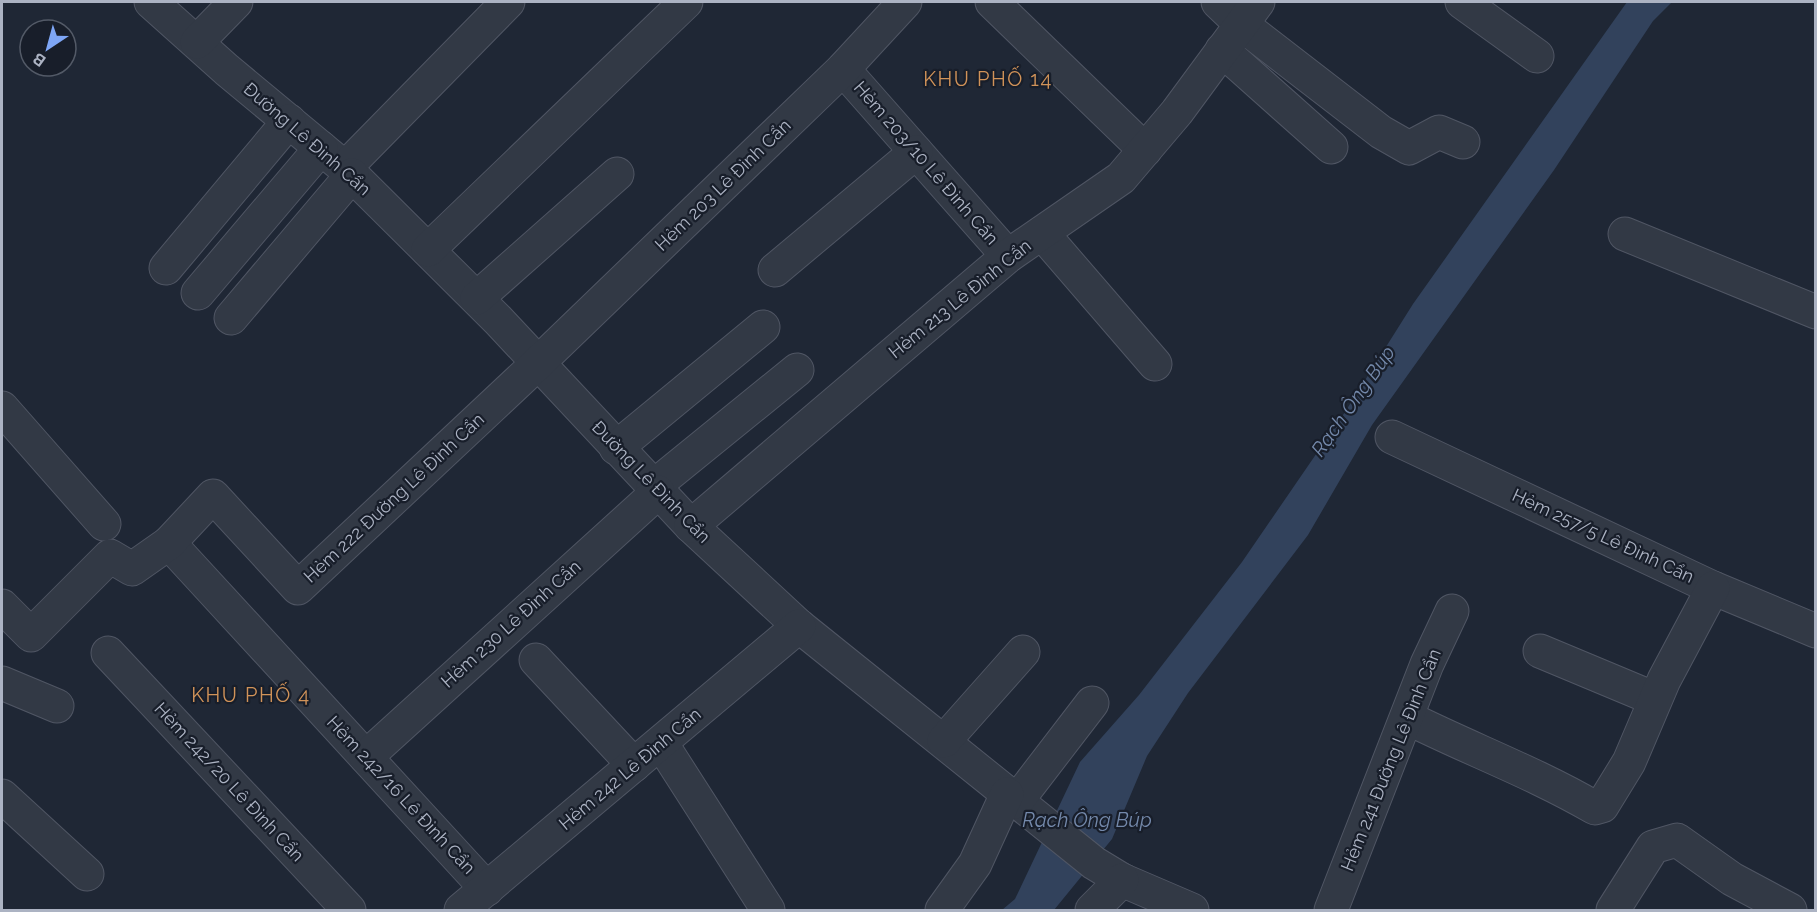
<svg xmlns="http://www.w3.org/2000/svg" width="1817" height="912" font-family="Raleway,sans-serif">
	<rect width="100%" height="100%" fill="#1f2735"/>
	<path fill="#32425c" d="M1627 2H1672L1653 21 1554 170 1372 425 1308 535 1188 693 1147 756 1112 839 1054 910H1002L1015 899 1080 762 1139 695 1242 562 1345 412 1413 304Z"/>
	<g fill="none" stroke-linecap="round" stroke-linejoin="round">
		<defs>
			<g id="minor">
				<path d="M151 2 227 70 345 168 498 320 691 526 799 626 1094 863 1122 880 1192 910"/>
				<path d="M992 2 1145 150"/>
				<path d="M1218 2 1241 24 1381 132 1409 148 1439 132 1463 142"/>
				<path d="M1462 2 1537 56"/>
				<path d="M197 42 236 2"/>
				<path d="M1222 50 1331 147"/>
				<path d="M843 69 1008 256"/>
				<path d="M345 168 508 2"/>
				<path d="M1042 233 1155 364"/>
				<path d="M1625 234 1816 312"/>
				<path d="M428 250 686 2"/>
				<path d="M166 268 289 121"/>
				<path d="M775 270 916 152"/>
				<path d="M198 293 321 148"/>
				<path d="M477 298 617 174"/>
				<path d="M231 318 352 175"/>
				<path d="M2 408 104 524"/>
				<path d="M1392 437 1713 588 1816 631"/>
				<path d="M616 448 763 327"/>
				<path d="M653 487 797 370"/>
				<path d="M691 526 1008 256 1121 178 1177 112 1258 2"/>
				<path d="M169 543 487 889"/>
				<path d="M2 606 31 635 110 556 132 569 169 543 213 496 298 588 537 364 843 69 905 2"/>
				<path d="M1540 651 1655 699"/>
				<path d="M108 653 349 910"/>
				<path d="M536 660 634 765"/>
				<path d="M2 683 57 706"/>
				<path d="M1408 718C1470 749 1535 773 1595 808L1602 806 1629 762 1664 680 1713 588"/>
				<path d="M944 741 1023 652"/>
				<path d="M661 743 768 910"/>
				<path d="M366 757 658 492"/>
				<path d="M2 796 87 874"/>
				<path d="M1016 802 1092 703"/>
				<path d="M461 910 799 626"/>
				<path d="M942 910 975 864 1007 794"/>
				<path d="M1092 910 1122 880"/>
				<path d="M1331 910 1427 664 1452 611"/>
				<path d="M1613 910 1653 847 1677 840 1732 879 1790 910"/>
			</g>
		</defs>
		<use href="#minor" stroke="#505664" stroke-width="35"/>
		<use href="#minor" stroke="#323945" stroke-width="33"/>
	</g>
	<g text-anchor="middle" stroke-width="4.5" stroke-linejoin="round" paint-order="stroke">
		<g font-size="18" fill="#acb3c3" stroke="#181e2a">
			<text transform="translate(307 139) rotate(41)" y="6">Đường Lê Đình Cẩn</text>
			<text transform="translate(926 163) rotate(49)" y="6">Hẻm 203/10 Lê Đình Cẩn</text>
			<text transform="translate(723 185) rotate(-44)" y="6">Hẻm 203 Lê Đình Cẩn</text>
			<text transform="translate(960 299) rotate(-39)" y="6">Hẻm 213 Lê Đình Cẩn</text>
			<text transform="translate(651 482) rotate(46)" y="6">Đường Lê Đình Cẩn</text>
			<text transform="translate(394 498) rotate(-43)" y="6">Hẻm 222 Đường Lê Đình Cẩn</text>
			<text transform="translate(1603 536) rotate(25)" y="6">Hẻm 257/5 Lê Đình Cẩn</text>
			<text transform="translate(511 624) rotate(-42)" y="6">Hẻm 230 Lê Đình Cẩn</text>
			<text transform="translate(1391 760) rotate(-68)" y="6">Hẻm 241 Đường Lê Đình Cẩn</text>
			<text transform="translate(630 769) rotate(-40)" y="6">Hẻm 242 Lê Đình Cẩn</text>
			<text transform="translate(229 782) rotate(47)" y="6">Hẻm 242/20 Lê Đình Cẩn</text>
			<text transform="translate(401 795) rotate(47)" y="6">Hẻm 242/16 Lê Đình Cẩn</text>
		</g>
		<g font-size="20" letter-spacing="1.5" fill="#d19359" stroke="#181e2a">
			<text x="988" y="86">KHU PHỐ 14</text>
			<text x="251" y="702">KHU PHỐ 4</text>
		</g>
		<g font-size="20" font-style="italic" fill="#7489ab" stroke="#181e2a">
			<text transform="translate(1353 401) rotate(-55)" y="7">Rạch Ông Búp</text>
			<text x="1087" y="827">Rạch Ông Búp</text>
		</g>
	</g>
	<rect width="1817" height="912" fill="none" stroke="#acb3c3" stroke-width="6"/>
	<g transform="translate(48 48) rotate(216)"><circle r="28" fill="#181e2a" stroke="#535a67" stroke-width="1.5"/>
	<path d="M0-4.5L10 22L0 15L-10 22Z" fill="#7ea6f6"/>
	<text y="-9" font-size="16" font-weight="bold" text-anchor="middle" fill="#acb3c3">B</text>
	</g>
</svg>
